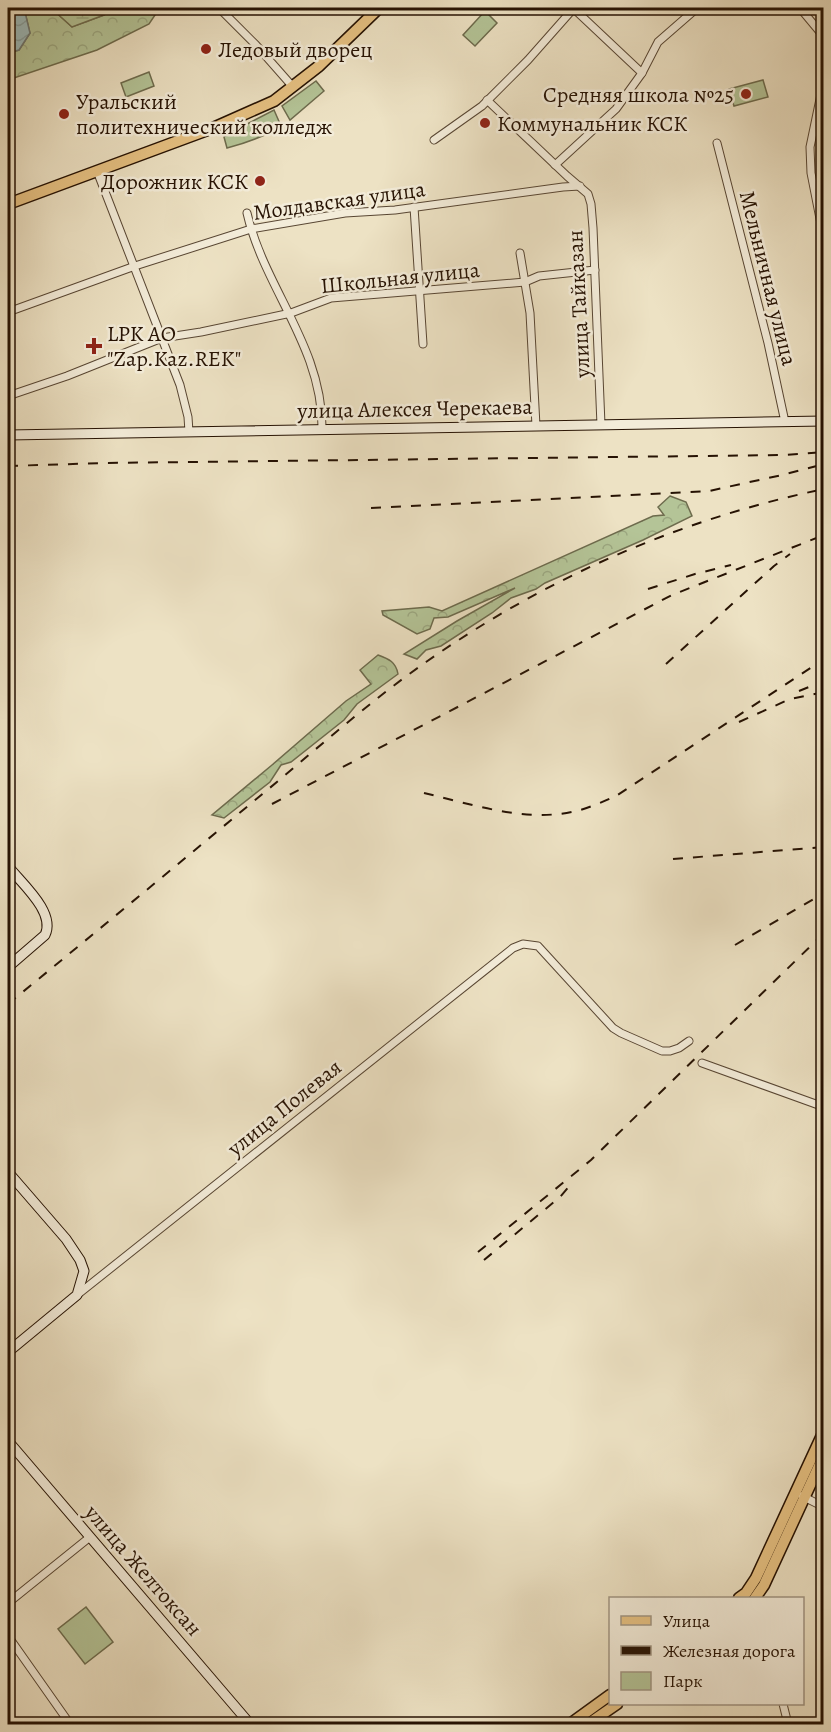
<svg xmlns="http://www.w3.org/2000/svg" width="831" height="1732" font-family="Alegreya,serif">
	<defs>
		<pattern id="forest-crowns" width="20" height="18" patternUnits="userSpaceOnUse" patternTransform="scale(1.5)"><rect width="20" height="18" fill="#b4c497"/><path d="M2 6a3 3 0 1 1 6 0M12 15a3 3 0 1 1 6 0" fill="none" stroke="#9ba780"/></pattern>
		<pattern id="wetland-marsh" width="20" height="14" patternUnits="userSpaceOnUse" patternTransform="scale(1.5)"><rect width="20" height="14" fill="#b4c497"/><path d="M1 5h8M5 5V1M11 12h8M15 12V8" fill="none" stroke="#9ba780"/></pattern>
		<pattern id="water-waves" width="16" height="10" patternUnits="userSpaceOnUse" patternTransform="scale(1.5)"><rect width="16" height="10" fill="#9dbcbd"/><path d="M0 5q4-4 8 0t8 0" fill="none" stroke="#87a1a1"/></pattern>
	</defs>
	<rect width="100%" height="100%" fill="#ede2c4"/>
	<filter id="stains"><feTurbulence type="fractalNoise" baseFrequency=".00333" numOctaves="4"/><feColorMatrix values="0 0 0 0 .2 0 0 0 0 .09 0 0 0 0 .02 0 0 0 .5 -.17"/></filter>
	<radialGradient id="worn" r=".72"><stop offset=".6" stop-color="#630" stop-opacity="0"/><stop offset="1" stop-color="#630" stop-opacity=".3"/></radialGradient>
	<g fill="#b4c497" stroke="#6d6b4d" stroke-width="1.5">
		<path d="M485 11 497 23 475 46 463 35Z"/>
		<path d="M149 72 154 86 126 97 121 83Z"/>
		<path d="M763 80 768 97 734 106 729 89Z"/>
		<path d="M316 81 324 91 290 120 282 106Z"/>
		<path d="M274 110 281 126C264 137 246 143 227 148L224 137 228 134Z"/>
		<path d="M86 1607 113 1642 85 1664 58 1629Z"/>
	</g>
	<g fill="url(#forest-crowns)" stroke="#6d6b4d" stroke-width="1.5">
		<path d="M24 8H51L72 27 104 15 115 8H163L155 15 149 24 97 50 8 80V53L19 50 30 33Z"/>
		<path d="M670 496 686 502 692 516 643 540 545 583 536 589 511 598 492 613 441 646 426 650 417 659 404 654 457 621 515 588 448 617 434 618 430 629 417 634 383 615 382 611 429 607 442 611 653 516 664 515 658 507Z"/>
		<path d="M378 655C389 659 396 662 398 674L357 704 344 720 291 762 281 765 270 782 224 818 212 815 272 765 346 701 371 684 360 670Z"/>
	</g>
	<path fill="url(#wetland-marsh)" stroke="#6d6b4d" stroke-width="1.5" d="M51 8H70L81 10 85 8H115L104 15 72 27Z"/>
	<path fill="url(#water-waves)" stroke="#6d7873" stroke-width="1.5" d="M8 8H24L30 33 19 50 8 53Z"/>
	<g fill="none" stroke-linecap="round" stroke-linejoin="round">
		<defs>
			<g id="street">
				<path d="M573 8 642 73"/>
				<path d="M800 8 820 32 824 39"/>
				<path d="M220 9 256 45 293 87"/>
				<path d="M824 80 810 147 811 173 824 239"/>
				<path d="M487 100 567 176 588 194 591 204 593 228 601 425"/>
				<path d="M434 140 482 106 528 60 574 8"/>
				<path d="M717 143 768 343 785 422"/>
				<path d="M555 165 616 109 642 73 658 42 697 8"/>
				<path d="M97 171 180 385 188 417 189 432"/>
				<path d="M414 207 423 344"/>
				<path d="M247 213C264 288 323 347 322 429"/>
				<path d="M520 253 530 313 536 426"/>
				<path d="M8 312 135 266 251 229 345 213 395 210 563 187 580 186"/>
				<path d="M8 396 67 376 162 338 201 332 291 313 331 298 525 282 539 276 595 270"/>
				<path d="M702 1063 824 1107"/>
				<path d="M77 1295 513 948 523 944 538 946 613 1028 621 1033 662 1051H670L679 1048 689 1041"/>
				<path d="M802 1496 824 1507"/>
				<path d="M8 1603 90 1537"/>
				<path d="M8 1636 70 1724"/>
				<path d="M783 1704 788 1724"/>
			</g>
			<g id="secondary">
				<path d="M8 435 824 421"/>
				<path d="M8 866C21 883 56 912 45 935L8 967"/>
				<path d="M8 1172 66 1239 80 1260 84 1271 77 1295 8 1352"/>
				<path d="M8 1441 250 1724"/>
			</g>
			<g id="primary">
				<path d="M8 204 213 128 274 101 319 66 379 8"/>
				<path d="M739 1598 746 1593 756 1578 824 1431"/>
				<path d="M755 1598 764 1585 824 1455"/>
				<path d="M570 1724 610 1695"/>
				<path d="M588 1724 617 1704"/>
			</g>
		</defs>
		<use href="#street" stroke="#584633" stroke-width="9"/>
		<use href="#secondary" stroke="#261203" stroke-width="11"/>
		<use href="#primary" stroke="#261203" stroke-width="13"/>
		<use href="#street" stroke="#f3ecd9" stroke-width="7"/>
		<use href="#secondary" stroke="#f3ecd9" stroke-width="9"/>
		<use href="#primary" stroke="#e6c182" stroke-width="10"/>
		<g stroke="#261203" stroke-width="2" stroke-dasharray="10 10" stroke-linecap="butt">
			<path d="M8 466 104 463 785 455 824 452"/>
			<path d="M371 508 709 491 782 475 824 464"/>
			<path d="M648 589 695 574 731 565"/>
			<path d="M666 664 774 566 790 554"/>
			<path d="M799 691 824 681"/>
			<path d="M739 722 790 699 824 692"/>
			<path d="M424 793C471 804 523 822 572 812 587 809 602 802 616 796L824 659"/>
			<path d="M272 804 672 595 824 535"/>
			<path d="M673 859 824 847"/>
			<path d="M735 945 824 893"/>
			<path d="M8 1004C90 937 172 869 254 801 310 755 366 704 426 662 546 578 680 519 824 489"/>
			<path d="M478 1252 591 1160 824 933"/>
			<path d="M484 1260 560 1197 572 1183"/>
		</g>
	</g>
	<g fill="#8f2418" stroke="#f3ecd9" stroke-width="2">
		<circle cx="206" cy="49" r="6"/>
		<circle cx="746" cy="94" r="6"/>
		<circle cx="64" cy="114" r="6"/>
		<circle cx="485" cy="123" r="6"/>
		<circle cx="260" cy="181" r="6"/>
		<path d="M91 337h6v6h6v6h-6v6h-6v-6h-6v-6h6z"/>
	</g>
	<g text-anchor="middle" stroke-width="5" stroke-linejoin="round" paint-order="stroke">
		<g font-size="22" fill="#261203" stroke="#f3ecd9" text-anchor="start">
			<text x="218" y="57">Ледовый дворец</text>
			<text x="734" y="102" text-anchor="end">Средняя школа №25</text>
			<text x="76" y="109">Уральский<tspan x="76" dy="25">политехнический колледж</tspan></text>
			<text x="497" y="131">Коммунальник КСК</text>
			<text x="248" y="189" text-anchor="end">Дорожник КСК</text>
			<text x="107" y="341">LPK AO<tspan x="107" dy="25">"Zap.Kaz.REK"</tspan></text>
		</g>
		<g font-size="22" fill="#261203" stroke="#f3ecd9">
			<text transform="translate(339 200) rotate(-8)" y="8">Молдавская улица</text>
			<text transform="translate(400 277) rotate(-6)" y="8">Школьная улица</text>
			<text transform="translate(769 278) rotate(76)" y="8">Мельничная улица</text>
			<text transform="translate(578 304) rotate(-93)" y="8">улица Тайказан</text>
			<text transform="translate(415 408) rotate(-1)" y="8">улица Алексея Черекаева</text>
			<text transform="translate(284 1107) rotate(-39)" y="8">улица Полевая</text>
			<text transform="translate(144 1570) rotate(49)" y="8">улица Желтоксан</text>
		</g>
	</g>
	<rect width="831" height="1732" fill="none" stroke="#ede2c4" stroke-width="30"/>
	<rect x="9" y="9" width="813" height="1714" fill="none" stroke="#261203" stroke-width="3"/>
	<rect x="15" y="15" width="801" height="1702" fill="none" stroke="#261203" stroke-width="1.5"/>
	<rect x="609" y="1597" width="195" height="108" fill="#f3ecd9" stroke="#a19583" stroke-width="1.5"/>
	<rect x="621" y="1616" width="30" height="9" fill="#e6c182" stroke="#a19583" stroke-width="1.5"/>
	<text x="663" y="1627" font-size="18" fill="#261203">Улица</text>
	<rect x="621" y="1646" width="30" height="9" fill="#261203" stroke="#a19583" stroke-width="1.5"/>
	<text x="663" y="1657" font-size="18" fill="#261203">Железная дорога</text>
	<rect x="621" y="1672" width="30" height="18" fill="#b4c497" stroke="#a19583" stroke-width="1.5"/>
	<text x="663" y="1687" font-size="18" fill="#261203">Парк</text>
	<rect width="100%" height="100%" filter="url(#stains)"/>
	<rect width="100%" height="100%" fill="url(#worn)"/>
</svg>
